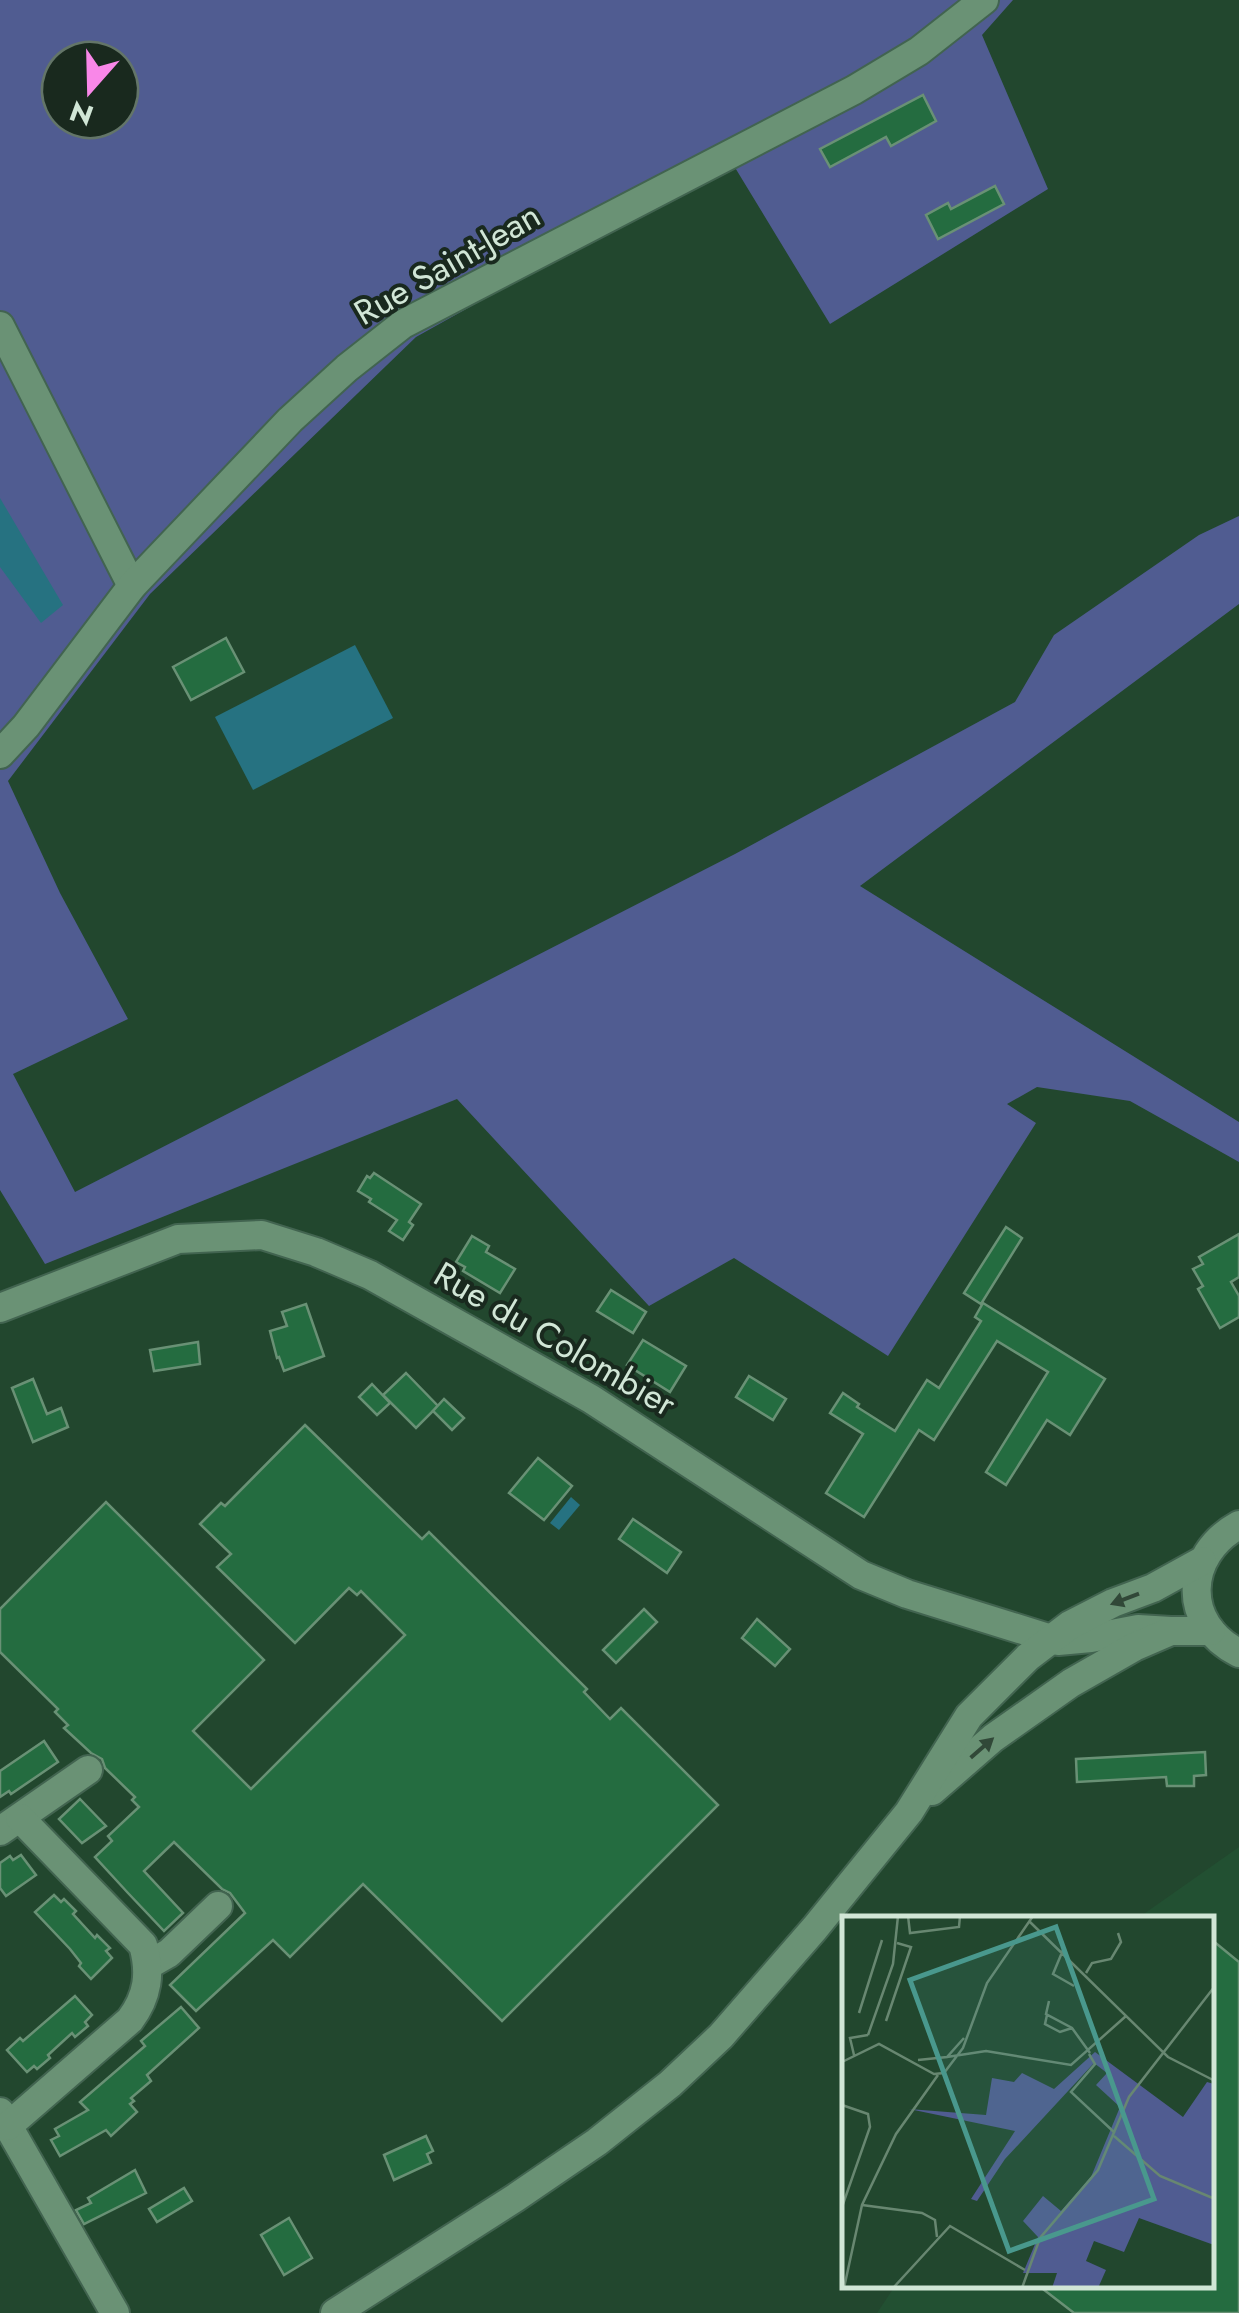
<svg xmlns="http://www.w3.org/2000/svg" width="1239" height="2313" font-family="Jost,sans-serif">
	<rect width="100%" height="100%" fill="#22472e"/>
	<path fill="#225032" d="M1239 1847V2313H877L895 2286H1212V1918H1138Z"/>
	<path fill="#505c91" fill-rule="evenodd" d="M0 0H1013L982 35 1048 189 830 324 731 161 416 337 150 594 8 781 60 893 128 1019 13 1074 75 1192 735 854 1015 702 1054 635 1199 535 1239 516V604L860 886 1239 1122V1162L1130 1101 1037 1087 1007 1104 1036 1123 888 1356 734 1258 649 1306 457 1099 45 1264 0 1190ZM60 60H120V120H60Z"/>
	<g fill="#267281">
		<path d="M0 498 63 605 41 623 0 567Z"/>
		<path d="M355 645 393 718 253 790 215 717Z"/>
		<path d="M571 1497 580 1505 559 1530 550 1523Z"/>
	</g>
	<g fill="#246c40" stroke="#699175" stroke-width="2.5">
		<path d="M923 95 936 121 891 146 886 137 830 167 820 149Z"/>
		<path d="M995 186 1004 204 938 239 926 215 948 203 951 209Z"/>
		<path d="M226 638 244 672 191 700 173 667Z"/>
		<path d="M374 1173 421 1204 409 1222 413 1225 403 1240 389 1231 397 1220 369 1202 371 1199 358 1191 367 1176 370 1178Z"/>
		<path d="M1006 1227 1022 1238 981 1304 964 1293Z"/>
		<path d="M1239 1234V1277L1231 1282 1239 1296V1317L1220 1328 1198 1289 1203 1286 1193 1269 1203 1264 1199 1257Z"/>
		<path d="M472 1236 489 1246 486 1252 515 1269 500 1293 463 1271 465 1267 456 1262Z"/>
		<path d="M611 1290 646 1312 633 1333 597 1311Z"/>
		<path d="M983 1303 1105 1379 1070 1435 1047 1420 1006 1485 986 1472 1048 1372 997 1341 934 1440 919 1430 864 1517 826 1493 863 1434 830 1413 843 1393 859 1404 857 1407 895 1431 927 1380 939 1388 981 1321 975 1317Z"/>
		<path d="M306 1304 324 1356 284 1371 279 1357 277 1358 270 1331 287 1326 282 1312Z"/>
		<path d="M643 1340 686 1366 670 1392 627 1365Z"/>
		<path d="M198 1342 200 1364 154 1371 150 1350Z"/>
		<path d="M406 1373 438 1406 416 1428 383 1395Z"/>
		<path d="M749 1376 786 1399 773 1420 736 1397Z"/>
		<path d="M33 1379 47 1414 61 1408 68 1427 33 1442 12 1388Z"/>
		<path d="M372 1384 390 1403 377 1415 359 1397Z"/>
		<path d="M444 1399 464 1418 452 1430 433 1411Z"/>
		<path d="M305 1425 422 1539 429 1532 587 1689 584 1692 610 1719 621 1708 718 1805 502 2021 363 1884 290 1957 273 1940 196 2011 170 1985 245 1913 230 1893 222 1889 174 1842 144 1871 183 1913 164 1931 128 1893 95 1857 112 1841 108 1836 139 1807 132 1800 135 1797 105 1768 102 1759 91 1753 64 1728 68 1725 55 1712 58 1709 0 1652V1609L106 1502 264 1660 193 1731 251 1789 405 1635 361 1591 357 1595 349 1588 295 1643 217 1567 231 1554 200 1524 221 1503 225 1506Z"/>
		<path d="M538 1458 572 1486 544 1520 509 1493Z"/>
		<path d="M633 1519 681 1552 667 1573 619 1539Z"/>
		<path d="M644 1609 657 1622 616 1663 603 1650Z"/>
		<path d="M757 1619 790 1649 775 1666 742 1638Z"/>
		<path d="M44 1741 58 1762 11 1794 9 1791 0 1797V1771Z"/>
		<path d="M1205 1752 1206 1775 1194 1776V1786H1167L1166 1777 1077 1782 1076 1759Z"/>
		<path d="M80 1799 106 1826 82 1843 59 1819Z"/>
		<path d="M21 1855 36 1875 6 1896 0 1888V1863L10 1856 13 1860Z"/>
		<path d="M54 1895 61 1902 64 1899 76 1911 73 1914 95 1938 97 1935 110 1948 106 1951 112 1958 91 1979 79 1966 81 1963 70 1949 35 1912Z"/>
		<path d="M1212 1940 1239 1962V2313H1074L1039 2286H1212Z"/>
		<path d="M75 1996 92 2015 85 2022 88 2026 75 2037 72 2033 48 2055 50 2058 37 2069 34 2066 27 2072 7 2050 20 2038 23 2041Z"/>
		<path d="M181 2007 199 2028 147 2075 151 2081 131 2098 134 2101 130 2104 137 2112 111 2136 106 2130 60 2156 51 2140 59 2136 55 2129 88 2110 80 2102 145 2046 141 2041Z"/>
		<path d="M426 2136 433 2151 427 2154 431 2163 394 2180 384 2155Z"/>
		<path d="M135 2170 146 2193 84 2224 76 2210 91 2203 88 2198Z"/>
		<path d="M184 2188 192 2201 157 2222 149 2209Z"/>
		<path d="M289 2218 312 2258 284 2275 261 2235Z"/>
	</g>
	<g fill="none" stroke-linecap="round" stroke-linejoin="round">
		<defs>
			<g id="minor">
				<path d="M0 326 132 586"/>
				<path d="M0 754 26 726 132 586 290 420 347 368 403 324 854 90 919 51 984 0"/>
				<path d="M0 1308 178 1239 262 1235 316 1252 370 1275 591 1399 861 1575 907 1594 1058 1641 1091 1638 1138 1629 1171 1631"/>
				<path d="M1239 1525C1184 1555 1181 1624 1239 1653"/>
				<path d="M932 1791 993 1738 1071 1683 1134 1647 1171 1631H1211"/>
				<path d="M0 1831 88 1770"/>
				<path d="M148 1965 169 1953 218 1906"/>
				<path d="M0 2112 115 2313"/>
				<path d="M8 2126 130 2020C148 1996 151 1973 143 1945L20 1818"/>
				<path d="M335 2313 515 2198 597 2142 670 2084 721 2036 815 1928 909 1812 969 1716 1028 1657 1070 1625 1113 1603 1153 1588 1202 1561"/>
			</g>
		</defs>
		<use href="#minor" stroke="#426450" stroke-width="32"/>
		<use href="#minor" stroke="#6a9275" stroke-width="28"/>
	</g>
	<defs><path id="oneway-solid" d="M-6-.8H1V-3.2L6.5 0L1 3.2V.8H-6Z" transform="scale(2.5)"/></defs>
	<g fill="#314838">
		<use href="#oneway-solid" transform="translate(1125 1599) rotate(159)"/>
		<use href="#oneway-solid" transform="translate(982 1748) rotate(-41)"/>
	</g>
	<g text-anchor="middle" stroke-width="8" stroke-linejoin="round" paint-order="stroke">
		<g font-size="35" fill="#d1e6d6" stroke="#19291e">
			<text transform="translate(447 264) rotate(-30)" y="12">Rue Saint-Jean</text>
			<text transform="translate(555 1339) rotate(30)" y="12">Rue du Colombier</text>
		</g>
	</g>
	<g transform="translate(842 1916)">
		<rect width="372" height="372" fill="#22472e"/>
		<path d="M253 136 341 201 365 166 372 168V329L297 302 282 336 252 325 244 345 264 354 256 372H210L215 357H181L196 321 181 305 201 280 219 295 249 261 278 191 254 169 265 157 252 147 163 243 135 285 129 283 173 215 67 193 144 199 150 162 172 166 180 157 212 173Z" fill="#505c91"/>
		<path fill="none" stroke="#688771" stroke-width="2.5" d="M66 0 68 17 117 11 118 0M188 6 326 141 373 165M221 34 211 58 232 70M244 57 250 47 269 43 279 26 276 17M207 85 204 98 230 112 248 137M17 97 40 24M205 99 203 108 218 116 230 112M44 105 69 31 55 27M26 119 51 48 56 0M247 138 253 148 229 176 273 217M12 139 8 122 26 119M105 141 144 135 229 149 284 100M76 144 105 141 122 122M0 146 37 128 92 158 102 157 121 132 145 67 191 0M0 189 26 198 28 211 0 291M272 220 318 260 373 283M20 289 80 297 93 304 95 321M2 372 20 289 54 218 96 159M51 372 108 310 183 354M180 372 198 322 256 254 287 181 373 70"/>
		<path fill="#49988d" fill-opacity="0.15" stroke="#49988d" stroke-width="5" d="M214 11 312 283 167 335 68 64Z"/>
		<rect width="372" height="372" fill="none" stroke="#d1e6d6" stroke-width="5"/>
	</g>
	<g transform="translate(90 90) rotate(200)"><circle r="48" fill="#19291e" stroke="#637568" stroke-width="2.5"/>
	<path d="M0-8L18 38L0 25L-18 38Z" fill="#f987e8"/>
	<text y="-15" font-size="28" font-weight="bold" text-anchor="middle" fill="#d1e6d6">N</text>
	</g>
</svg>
